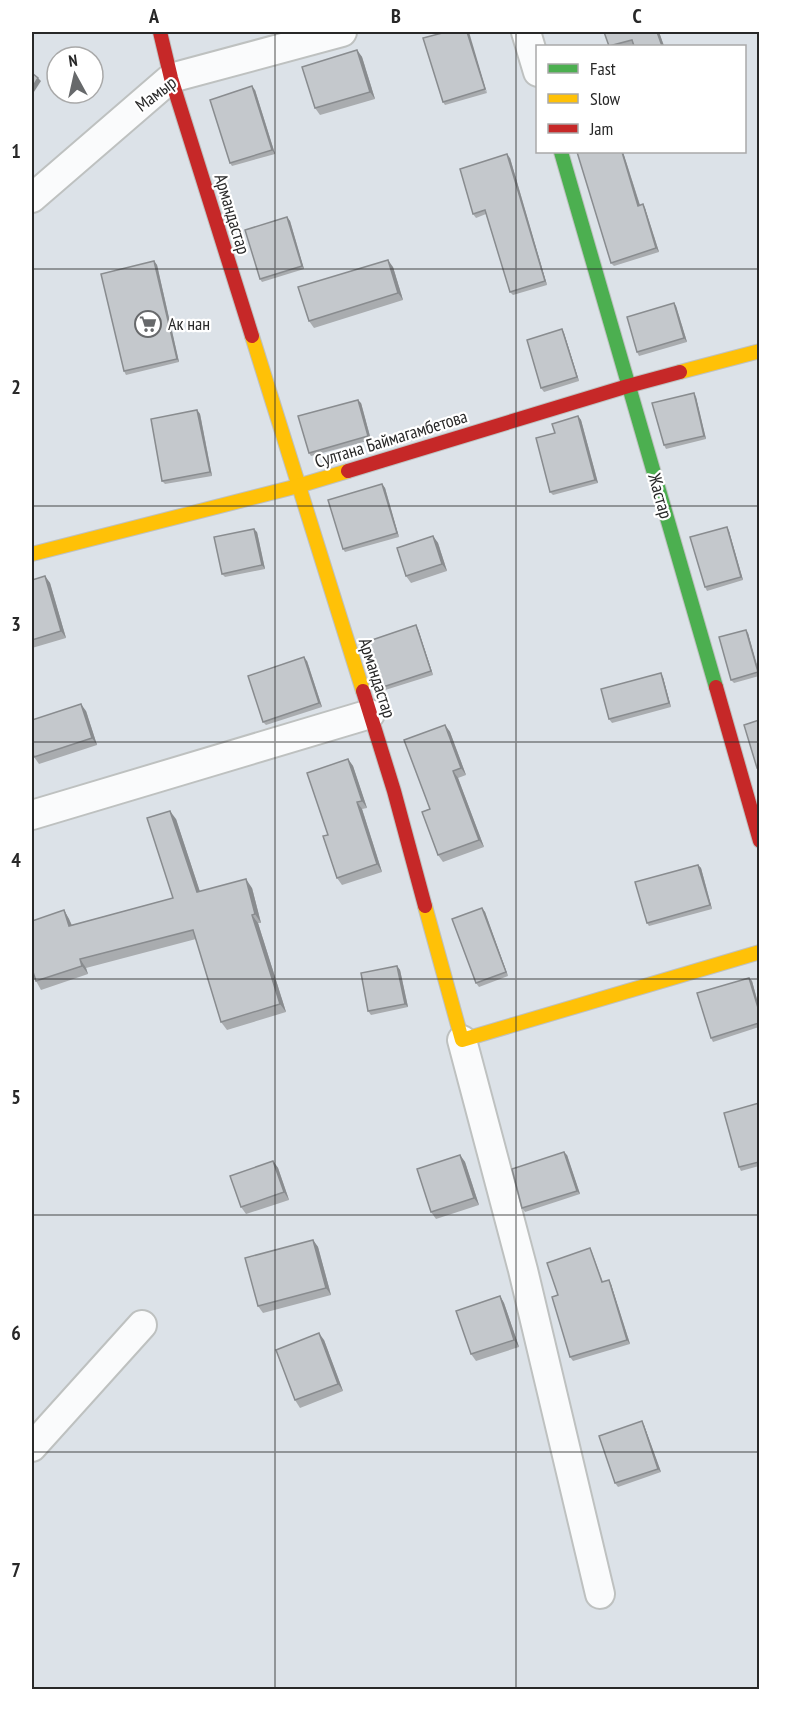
<svg xmlns="http://www.w3.org/2000/svg" width="791" height="1721" font-family="'PT Sans Narrow',sans-serif">
	<rect width="100%" height="100%" fill="#dce2e8"/>
	<g fill="none" stroke-linecap="round" stroke-linejoin="round">
		<defs>
			<g id="street">
				<path d="M526 32 538 72"/>
				<path d="M32 198 171 78 342 32"/>
				<path d="M32 815 370 714"/>
				<path d="M462 1040 523 1270 600 1594"/>
				<path d="M32 1447 142 1325"/>
			</g>
			<path id="fast" d="M561 152 716 687"/>
			<g id="slow">
				<path d="M252 336 363 691"/>
				<path d="M680 372 760 351"/>
				<path d="M32 554 298 486 348 471"/>
				<path d="M425 906 462 1040 760 952"/>
			</g>
			<g id="jam">
				<path d="M160 32 171 78 252 336"/>
				<path d="M348 471 628 386 680 372"/>
				<path d="M716 687 760 841"/>
				<path d="M363 691 394 791 425 906"/>
			</g>
		</defs>
		<use href="#street" stroke="#bec1c0" stroke-width="32"/>
		<use href="#fast" stroke="#bec1c0" stroke-width="16"/>
		<use href="#slow" stroke="#bec1c0" stroke-width="16"/>
		<use href="#jam" stroke="#bec1c0" stroke-width="16"/>
		<use href="#street" stroke="#fafbfc" stroke-width="28"/>
		<use href="#fast" stroke="#4caf50" stroke-width="14"/>
		<use href="#slow" stroke="#ffc107" stroke-width="14"/>
		<use href="#jam" stroke="#c62828" stroke-width="14"/>
	</g>
	<g fill="#a9acaf">
		<path d="M446 32 487 93 445 105 443 102Z"/>
		<path d="M604 32H659L664 46H609Z"/>
		<path d="M357 50 362 57 375 99 320 115 315 108Z"/>
		<path d="M255 90 275 154 232 166 230 163Z"/>
		<path d="M577 152H623L640 205 643 204 645 208 659 252 614 266 611 263Z"/>
		<path d="M510 158 547 285 513 295 510 292 486 214 476 218 473 214Z"/>
		<path d="M287 217 290 221 304 269 262 282 260 279Z"/>
		<path d="M154 261 157 265 179 362 126 375 124 371Z"/>
		<path d="M393 267 403 300 314 328 309 321Z"/>
		<path d="M674 303 676 306 687 342 639 356 637 352Z"/>
		<path d="M562 329 564 333 579 381 544 392 541 388Z"/>
		<path d="M696 397 706 439 666 449 664 445Z"/>
		<path d="M361 403 371 440 311 456 309 453Z"/>
		<path d="M197 410 200 414 212 476 165 484 162 481Z"/>
		<path d="M578 416 581 420 598 483 553 495 550 492 555 433Z"/>
		<path d="M382 484 385 488 399 537 345 552 343 549Z"/>
		<path d="M727 527 729 531 743 580 707 591 705 587Z"/>
		<path d="M257 532 265 569 225 577 222 574Z"/>
		<path d="M433 536 438 543 447 571 411 583 406 576Z"/>
		<path d="M45 576 50 583 66 638 32 648V580Z"/>
		<path d="M418 629 433 675 382 691 380 688Z"/>
		<path d="M748 633 759 671V676L734 683 731 680Z"/>
		<path d="M307 661 322 707 266 725 263 722Z"/>
		<path d="M663 677 671 707 612 723 609 719Z"/>
		<path d="M86 711 97 745 39 764 34 757Z"/>
		<path d="M445 725 450 732 466 775 458 778 484 847 443 862 438 855Z"/>
		<path d="M348 759 353 766 367 808 362 809 382 872 342 885 337 878 328 835Z"/>
		<path d="M176 819 200 892 252 888 261 923H258L286 1012 227 1030 221 1022 196 939 86 968 88 974 41 990 36 981 64 910 69 919 72 925 173 898Z"/>
		<path d="M698 865 701 868 712 909 649 926 647 923Z"/>
		<path d="M482 908 485 912 508 976 479 987 476 983Z"/>
		<path d="M397 966 400 970 408 1007 371 1015 368 1011Z"/>
		<path d="M749 978 752 981 759 1007V1027L713 1042 711 1038Z"/>
		<path d="M759 1103V1166L741 1171 739 1167Z"/>
		<path d="M460 1155 465 1162 479 1205 436 1219 431 1212Z"/>
		<path d="M567 1155 580 1194 525 1212 522 1208Z"/>
		<path d="M273 1161 278 1168 289 1200 246 1214 241 1207Z"/>
		<path d="M313 1240 318 1247 331 1295 263 1313 258 1306Z"/>
		<path d="M590 1248 592 1252 603 1282 611 1284 630 1344 573 1361 570 1357 558 1295Z"/>
		<path d="M500 1296 504 1303 519 1347 476 1361 471 1354Z"/>
		<path d="M324 1340 343 1391 300 1408 295 1400Z"/>
		<path d="M644 1425 661 1472 618 1487 615 1483Z"/>
	</g>
	<g fill="#898c8f">
		<path d="M467 32H469L487 93 485 89Z"/>
		<path d="M657 32H659L664 46H662Z"/>
		<path d="M357 50 362 57 375 99 370 92Z"/>
		<path d="M38 78 41 81 32 95V88Z"/>
		<path d="M252 86 255 90 275 154 272 150Z"/>
		<path d="M622 152H623L641 209 638 206Z"/>
		<path d="M507 154 510 158 547 285 545 281Z"/>
		<path d="M643 204 645 208 659 252 656 248Z"/>
		<path d="M287 217 290 221 304 269 302 266Z"/>
		<path d="M388 260 393 267 403 300 398 293Z"/>
		<path d="M154 261 157 265 179 362 177 359Z"/>
		<path d="M674 303 676 306 687 342 684 338Z"/>
		<path d="M562 329 564 333 579 381 577 377Z"/>
		<path d="M694 393 696 397 706 439 704 436Z"/>
		<path d="M358 400 361 403 371 440 368 436Z"/>
		<path d="M197 410 200 414 212 476 210 472Z"/>
		<path d="M578 416 581 420 598 483 595 480Z"/>
		<path d="M382 484 385 488 399 537 397 533Z"/>
		<path d="M727 527 729 531 743 580 741 577Z"/>
		<path d="M254 529 257 532 265 569 262 565Z"/>
		<path d="M433 536 438 543 447 571 442 564Z"/>
		<path d="M45 576 50 583 66 638 61 631Z"/>
		<path d="M416 625 418 629 433 675 431 671Z"/>
		<path d="M746 630 748 633 759 674 758 672Z"/>
		<path d="M304 657 307 661 322 707 319 703Z"/>
		<path d="M661 673 663 677 671 707 669 703Z"/>
		<path d="M81 704 86 711 97 745 92 738Z"/>
		<path d="M445 725 450 732 466 775 461 768Z"/>
		<path d="M348 759 353 766 367 808 362 801Z"/>
		<path d="M453 771 458 778 484 847 479 840Z"/>
		<path d="M357 802 362 809 382 872 377 864Z"/>
		<path d="M170 811 176 819 203 901 197 892Z"/>
		<path d="M698 865 701 868 712 909 710 905Z"/>
		<path d="M246 879 252 888 261 923 255 914Z"/>
		<path d="M482 908 485 912 508 976 506 972Z"/>
		<path d="M64 910 69 919 75 934 69 926Z"/>
		<path d="M252 915 258 923 286 1012 280 1004Z"/>
		<path d="M80 959 86 968 88 974 82 966Z"/>
		<path d="M397 966 400 970 408 1007 405 1004Z"/>
		<path d="M749 978 752 981 759 1007V1011Z"/>
		<path d="M564 1152 567 1155 580 1194 577 1191Z"/>
		<path d="M460 1155 465 1162 479 1205 474 1198Z"/>
		<path d="M273 1161 278 1168 289 1200 284 1192Z"/>
		<path d="M313 1240 318 1247 331 1295 326 1288Z"/>
		<path d="M609 1280 611 1284 630 1344 627 1340Z"/>
		<path d="M500 1296 504 1303 519 1347 514 1340Z"/>
		<path d="M319 1333 324 1340 343 1391 338 1384Z"/>
		<path d="M642 1421 644 1425 661 1472 658 1469Z"/>
	</g>
	<g fill="#c4c8cc" stroke="#898c8f" stroke-width="1.5">
		<path d="M446 32H467L485 89 443 102 423 38Z"/>
		<path d="M604 32H657L662 46H634L632 40 609 46Z"/>
		<path d="M357 50 370 92 315 108 302 67Z"/>
		<path d="M32 73 38 78 32 88Z"/>
		<path d="M252 86 272 150 230 163 210 100Z"/>
		<path d="M577 152H622L638 206 643 204 656 248 611 263Z"/>
		<path d="M507 154 545 281 510 292 485 210 473 214 460 169Z"/>
		<path d="M287 217 302 266 260 279 245 230Z"/>
		<path d="M388 260 398 293 309 321 298 287Z"/>
		<path d="M154 261 177 359 124 371 101 274Z"/>
		<path d="M674 303 684 338 637 352 627 317Z"/>
		<path d="M562 329 577 377 541 388 527 340Z"/>
		<path d="M694 393 704 436 664 445 652 403Z"/>
		<path d="M358 400 368 436 309 453 298 416Z"/>
		<path d="M197 410 210 472 162 481 151 419Z"/>
		<path d="M578 416 595 480 550 492 536 438 555 433 552 424Z"/>
		<path d="M382 484 397 533 343 549 328 500Z"/>
		<path d="M727 527 741 577 705 587 690 537Z"/>
		<path d="M254 529 262 565 222 574 214 537Z"/>
		<path d="M433 536 442 564 406 576 397 548Z"/>
		<path d="M45 576 61 631 32 640V580Z"/>
		<path d="M416 625 431 671 380 688 366 642Z"/>
		<path d="M746 630 758 672 731 680 719 637Z"/>
		<path d="M304 657 319 703 263 722 248 676Z"/>
		<path d="M661 673 669 703 609 719 601 689Z"/>
		<path d="M81 704 92 738 34 757 32 750V720Z"/>
		<path d="M759 720V767L757 768 744 725Z"/>
		<path d="M445 725 461 768 453 771 479 840 438 855 422 812 430 809 404 740Z"/>
		<path d="M348 759 362 801 357 802 377 864 337 878 323 836 328 835 307 773Z"/>
		<path d="M170 811 197 892 246 879 255 914 252 915 280 1004 221 1022 193 930 80 959 82 966 36 981 32 969V921L64 910 69 926 173 898 147 818Z"/>
		<path d="M698 865 710 905 647 923 635 882Z"/>
		<path d="M482 908 506 972 476 983 452 919Z"/>
		<path d="M397 966 405 1004 368 1011 361 973Z"/>
		<path d="M749 978 759 1011V1023L711 1038 697 993Z"/>
		<path d="M759 1103V1162L739 1167 724 1113Z"/>
		<path d="M564 1152 577 1191 522 1208 512 1169Z"/>
		<path d="M460 1155 474 1198 431 1212 417 1169Z"/>
		<path d="M273 1161 284 1192 241 1207 230 1176Z"/>
		<path d="M313 1240 326 1288 258 1306 245 1258Z"/>
		<path d="M590 1248 602 1282 609 1280 627 1340 570 1357 552 1297 558 1295 547 1263Z"/>
		<path d="M500 1296 514 1340 471 1354 456 1311Z"/>
		<path d="M319 1333 338 1384 295 1400 276 1350Z"/>
		<path d="M642 1421 658 1469 615 1483 599 1436Z"/>
	</g>
	<path fill="none" stroke="#282828" stroke-width="1.5" stroke-opacity="0.55" d="M275 32V1690M516 32V1690M32 269H760M32 506H760M32 742H760M32 979H760M32 1215H760M32 1452H760"/>
	<defs>
		<symbol id="supermarket-ring" viewBox="-11 -11 22 22"><circle r="9.5" fill="#fff" stroke="#67696b" stroke-width="1.5"/><path d="M-6-5.5h2.5l.6 2H6L4.5 2H-2.5L-4.4-4H-6ZM-1.5 3.2a1.3 1.3 0 1 0 .1 0ZM3 3.2a1.3 1.3 0 1 0 .1 0Z" fill="#67696b"/></symbol>
	</defs>
	<g fill-rule="evenodd">
		<use href="#supermarket-ring" x="133" y="309" width="30" height="30"/>
	</g>
	<g text-anchor="middle" stroke-width="4.5" stroke-linejoin="round" paint-order="stroke">
		<g font-size="18" fill="#282828" stroke="#fff">
			<text transform="translate(156 94) rotate(-37)" y="6">Мамыр</text>
			<text transform="translate(232 214) rotate(73)" y="6">Армандастар</text>
			<text transform="translate(391 439) rotate(-17)" y="6">Султана Баймагамбетова</text>
			<text transform="translate(660 496) rotate(74)" y="6">Жастар</text>
			<text transform="translate(377 678) rotate(72)" y="6">Армандастар</text>
		</g>
		<g font-size="18" fill="#282828" stroke="#fff" text-anchor="start">
			<text x="168" y="330">Ак нан</text>
		</g>
	</g>
	<rect width="791" height="1721" fill="none" stroke="#ffffff" stroke-width="66"/>
	<rect x="536" y="45" width="210" height="108" fill="#ffffff" stroke="#a9a9a9" stroke-width="1.5"/>
	<rect x="548" y="64" width="30" height="9" fill="#4caf50" stroke="#a9a9a9" stroke-width="1.5"/>
	<text x="590" y="75" font-size="18" fill="#282828">Fast</text>
	<rect x="548" y="94" width="30" height="9" fill="#ffc107" stroke="#a9a9a9" stroke-width="1.5"/>
	<text x="590" y="105" font-size="18" fill="#282828">Slow</text>
	<rect x="548" y="124" width="30" height="9" fill="#c62828" stroke="#a9a9a9" stroke-width="1.5"/>
	<text x="590" y="135" font-size="18" fill="#282828">Jam</text>
	<g transform="translate(75 75) rotate(352)"><circle r="28" fill="#ffffff" stroke="#a9a9a9" stroke-width="1.5"/>
	<path d="M0-4.5L10 22L0 15L-10 22Z" fill="#67696b"/>
	<text y="-9" font-size="16" font-weight="bold" text-anchor="middle" fill="#282828">N</text>
	</g>
	<rect x="33" y="33" width="725" height="1655" fill="none" stroke="#282828" stroke-width="2"/>
	<g font-size="20" text-anchor="middle" font-weight="bold" fill="#282828">
		<text x="154" y="23">A</text>
		<text x="396" y="23">B</text>
		<text x="637" y="23">C</text>
		<text x="16" y="158">1</text>
		<text x="16" y="394">2</text>
		<text x="16" y="631">3</text>
		<text x="16" y="867">4</text>
		<text x="16" y="1104">5</text>
		<text x="16" y="1340">6</text>
		<text x="16" y="1577">7</text>
	</g>
</svg>
